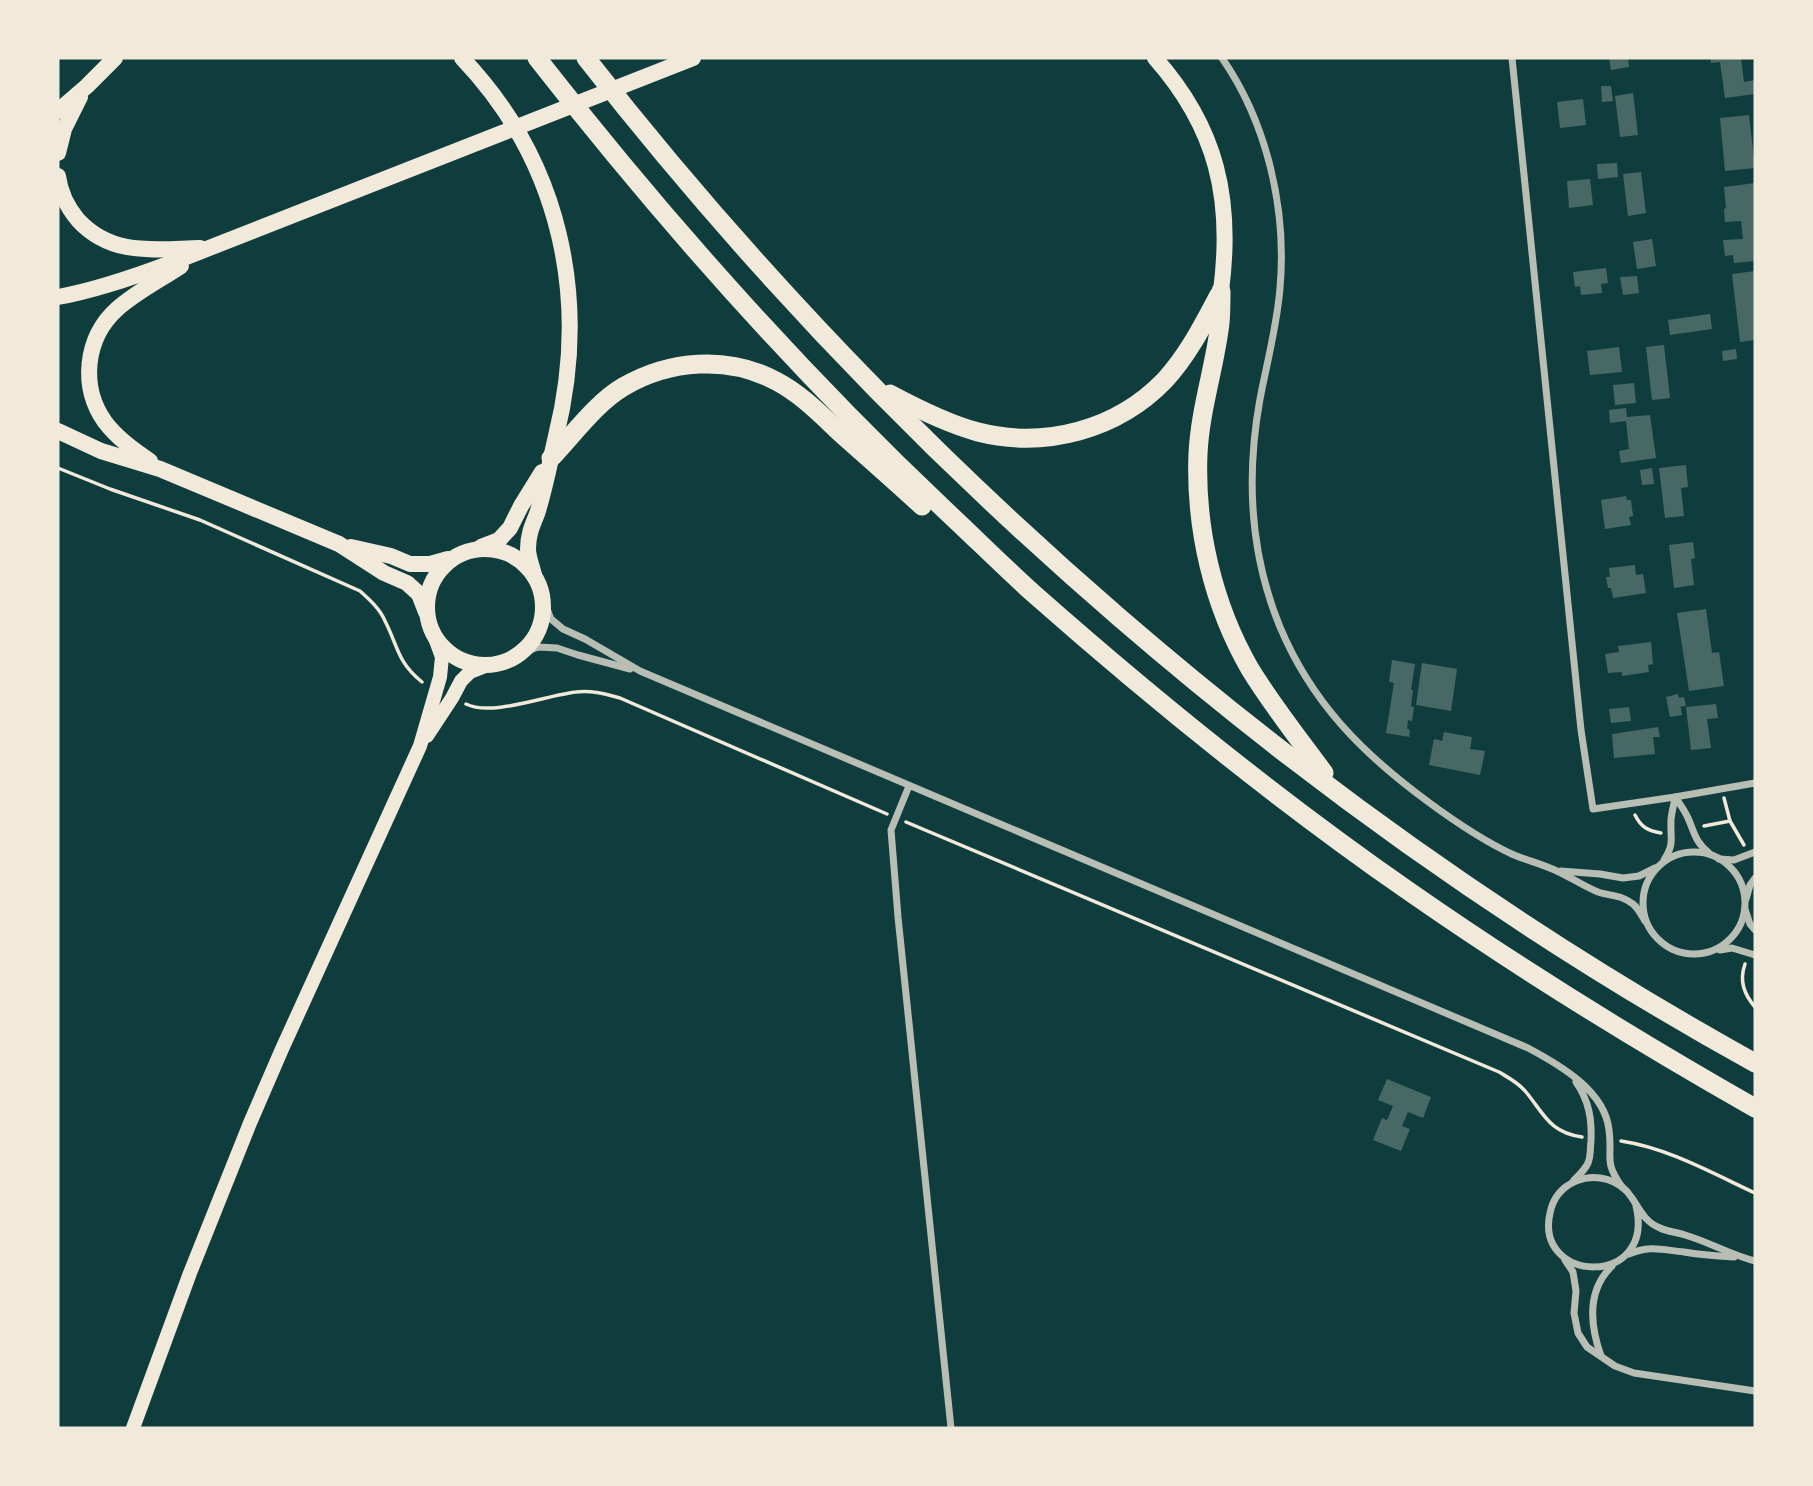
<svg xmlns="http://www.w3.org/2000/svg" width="1813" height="1486" font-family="'Work Sans',sans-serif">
	<rect width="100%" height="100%" fill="#0f3d3e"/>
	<g fill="#486865">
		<path d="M1609 58H1628L1629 67 1611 70Z"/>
		<path d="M1710 58H1741L1744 82 1755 80V94L1725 98 1720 62 1711 63Z"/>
		<path d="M1601 86H1611L1613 101 1602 102Z"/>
		<path d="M1633 93 1638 135 1620 137 1615 96Z"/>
		<path d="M1583 99 1586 125 1560 128 1557 102Z"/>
		<path d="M1749 115 1755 168 1725 171 1720 118Z"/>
		<path d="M1617 163 1618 177 1598 179 1597 164Z"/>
		<path d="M1641 172 1646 213 1628 216 1623 174Z"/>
		<path d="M1590 179 1593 205 1569 208 1567 181Z"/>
		<path d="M1755 183V261L1734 263 1733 255 1725 256 1723 240 1743 239 1741 221 1725 222 1724 209 1726 208 1724 187Z"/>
		<path d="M1652 239 1656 266 1637 269 1633 242Z"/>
		<path d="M1606 268 1608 283 1601 284 1602 293 1581 295 1580 286 1575 287 1573 272Z"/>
		<path d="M1755 271V340L1740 342 1732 274Z"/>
		<path d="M1637 276 1639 293 1623 295 1620 277Z"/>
		<path d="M1710 314 1712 329 1670 335 1668 320Z"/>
		<path d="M1664 345 1670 398 1652 400 1646 347Z"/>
		<path d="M1619 347 1622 372 1590 375 1587 351Z"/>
		<path d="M1736 349 1737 359 1723 361 1722 351Z"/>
		<path d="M1634 383 1636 403 1615 405 1613 385Z"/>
		<path d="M1626 408 1627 417 1650 415 1656 458 1621 463 1619 451 1629 449 1626 421 1610 423 1609 410Z"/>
		<path d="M1686 465 1688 487 1681 488 1684 516 1665 518 1659 468Z"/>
		<path d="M1652 468 1654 484 1642 485 1640 470Z"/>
		<path d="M1626 496 1627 500H1631L1633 516 1629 517 1631 525 1605 529 1601 500Z"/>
		<path d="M1693 542 1695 558 1691 559 1694 585 1674 588 1669 545Z"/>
		<path d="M1635 565 1636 575 1643 574 1646 593 1613 598 1611 588H1608L1606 577H1610L1609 568Z"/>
		<path d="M1706 609 1712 653 1719 652 1724 686 1689 691 1677 613Z"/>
		<path d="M1651 642 1653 664 1648 665 1649 672 1622 676V672L1608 673 1605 654 1619 652 1618 646Z"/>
		<path d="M1392 660 1415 664 1411 690H1413L1411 706 1414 707 1412 721 1408 720 1407 729 1410 730 1409 737 1386 733 1394 683 1389 682Z"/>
		<path d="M1422 663 1457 669 1451 711 1416 705Z"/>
		<path d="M1678 694 1679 698 1684 697 1686 706 1679 707 1681 708 1682 715 1670 717 1666 697Z"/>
		<path d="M1716 704 1718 718 1707 719 1711 748 1691 750 1686 707Z"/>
		<path d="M1629 707 1631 721 1611 723 1609 709Z"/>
		<path d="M1658 727 1660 737H1653L1655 754 1614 758 1612 734Z"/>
		<path d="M1444 732 1472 737 1470 749 1485 751 1480 775 1429 765 1434 739 1442 741Z"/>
		<path d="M1387 1079 1431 1097 1423 1118 1408 1112 1402 1126 1410 1129 1401 1151 1373 1140 1382 1118 1387 1120 1393 1106 1378 1100Z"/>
	</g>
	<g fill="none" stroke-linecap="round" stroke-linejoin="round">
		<g stroke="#f1e9da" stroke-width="3.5">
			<path d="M58 468 110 489 200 520 360 591C370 600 380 609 385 621 398 646 397 662 422 682"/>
			<path d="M466 704C492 717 547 695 576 692 591 690 605 694 620 698L887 814"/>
			<path d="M1724 798 1730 821 1744 845"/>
			<path d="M1635 815C1641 827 1648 831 1661 833"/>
			<path d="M906 822 1499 1072C1509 1078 1519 1083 1526 1092 1544 1114 1550 1133 1582 1137"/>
			<path d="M1704 826 1730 821"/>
			<path d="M1745 964C1739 981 1744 994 1755 1007"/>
			<path d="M1621 1141C1668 1148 1712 1173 1755 1193"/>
		</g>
		<g stroke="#b8beb3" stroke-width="7">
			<path d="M1222 58C1267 123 1287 209 1280 288 1277 326 1267 362 1260 399 1246 476 1250 554 1280 627 1312 703 1362 753 1427 801 1454 821 1483 841 1514 855 1529 861 1545 865 1559 872 1572 878 1585 887 1598 892 1610 896 1622 895 1633 904 1638 908 1642 916 1645 921"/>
			<path d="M1512 58 1581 730 1593 809 1675 797 1755 783"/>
			<path d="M543 599 551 619 563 629 585 639 640 671 1528 1048C1560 1065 1605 1091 1609 1130 1613 1159 1603 1160 1622 1187"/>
			<path d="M520 654 538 647 557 648 578 655 630 669"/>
			<path d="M909 786 891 830 898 917 951 1428"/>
			<path d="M1675 797C1680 804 1685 811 1688 818 1695 834 1695 842 1710 854"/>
			<circle cx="1694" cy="903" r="51"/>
			<path d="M1719 859 1734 860 1755 852"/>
			<path d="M1664 860C1675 843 1670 839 1671 821 1671 814 1674 805 1675 798"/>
			<path d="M1561 871 1600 874 1623 878 1639 876 1655 868"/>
			<path d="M1746 899 1750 885 1755 878"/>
			<path d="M1745 909 1750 924 1755 930"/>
			<path d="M1720 950 1732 948 1755 955"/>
			<path d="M1574 1180C1579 1175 1585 1170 1588 1163 1591 1156 1590 1148 1591 1141 1592 1119 1589 1101 1576 1082"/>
			<path d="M1636 1206C1656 1288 1534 1284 1550 1213 1553 1198 1562 1187 1576 1181 1596 1173 1620 1179 1632 1198 1640 1210 1645 1222 1660 1228 1668 1232 1677 1232 1685 1235 1709 1242 1731 1255 1755 1261"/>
			<path d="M1629 1254C1651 1245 1662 1250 1684 1252 1701 1255 1717 1256 1734 1257"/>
			<path d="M1565 1260 1573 1272 1576 1291 1574 1313 1578 1333 1587 1347 1615 1366 1634 1373 1755 1391"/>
			<path d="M1601 1356C1590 1325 1587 1290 1612 1266"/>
		</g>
		<g stroke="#f1e9da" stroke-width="14">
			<path d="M427 736 452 698 461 681 470 672 488 665"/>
			<path d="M133 1428 190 1273 250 1123 282 1049 420 746 440 677 442 657 435 638"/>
		</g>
		<g stroke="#f1e9da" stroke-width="16">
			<path d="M462 58C561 162 590 299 556 436 550 462 545 489 537 514 532 526 528 535 528 549 528 557 532 566 534 575"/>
			<path d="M1155 58C1217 128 1233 199 1221 291"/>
			<path d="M58 111 87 86 115 58"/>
			<path d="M58 153 64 129 80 97"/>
			<path d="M58 176C60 192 68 208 78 220 112 257 155 249 200 248"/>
			<path d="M58 297C97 290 134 277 171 263L693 58"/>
			<path d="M58 431 101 451 160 469 339 544 384 573 407 583 419 594 426 612"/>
			<path d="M150 461C134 450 117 438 105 422 80 387 85 338 117 309 136 292 160 280 181 266"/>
			<path d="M351 547 391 556 410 564H430L448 559"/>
			<path d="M481 547 499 540 510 528 521 506 542 472"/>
			<circle cx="485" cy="607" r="58"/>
		</g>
		<g stroke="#f1e9da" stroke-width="19">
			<path d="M537 58C662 218 797 370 945 510 975 538 1004 567 1034 594 1154 700 1279 801 1410 892 1522 970 1637 1041 1755 1108"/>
			<path d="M586 58C901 461 1307 815 1755 1063"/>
			<path d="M1221 291C1221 301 1221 312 1220 323 1215 367 1200 409 1198 454 1195 528 1213 605 1250 669 1272 705 1299 739 1324 773"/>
			<path d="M890 394C918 409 948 424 978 432 1045 449 1117 430 1165 380 1188 355 1203 325 1219 295"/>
			<path d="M551 458C573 435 596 403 623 387 669 360 728 355 776 381 803 395 824 418 846 438 872 461 897 483 922 506"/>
		</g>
	</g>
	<rect width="1813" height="1486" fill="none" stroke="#f1e9da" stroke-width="119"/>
</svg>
